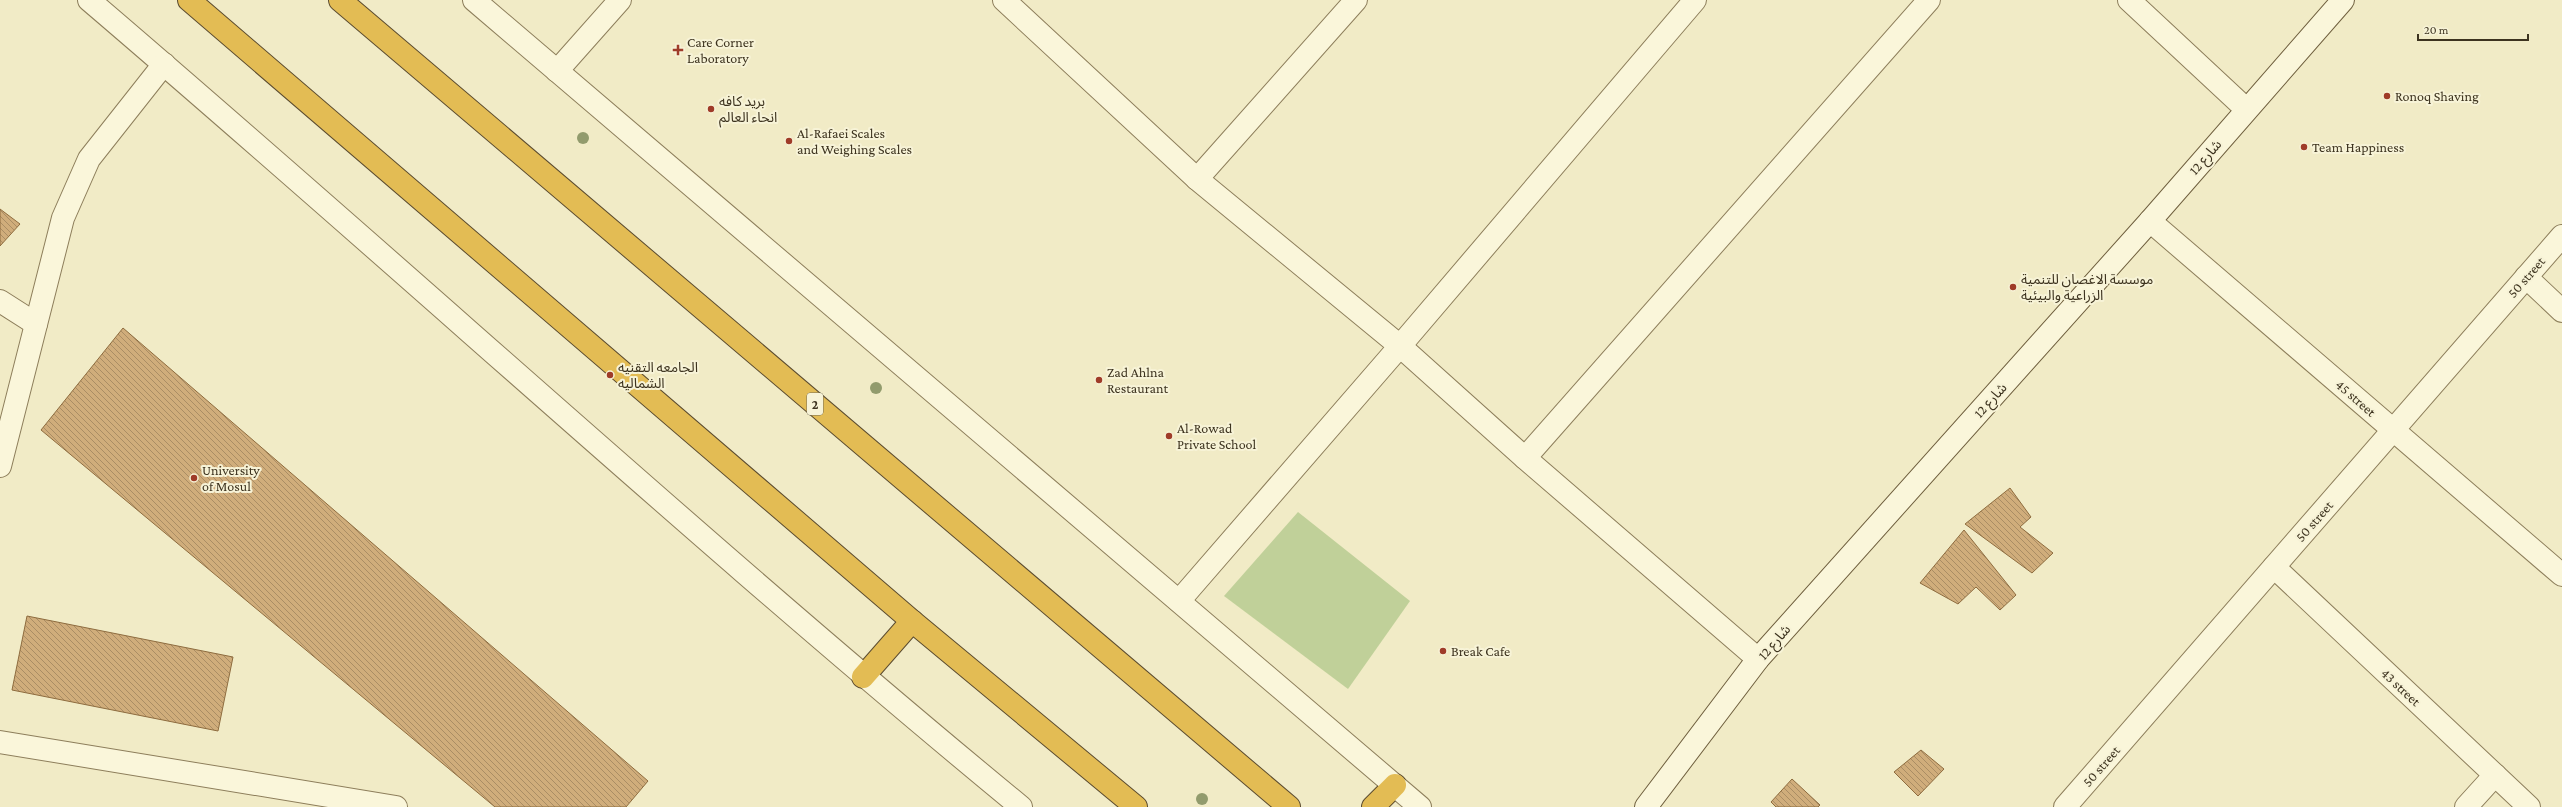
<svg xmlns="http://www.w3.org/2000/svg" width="2562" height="807" font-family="'Crimson Pro','Noto Sans Arabic',serif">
	<defs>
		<pattern id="building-back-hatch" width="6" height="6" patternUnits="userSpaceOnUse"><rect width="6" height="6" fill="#d0ad7b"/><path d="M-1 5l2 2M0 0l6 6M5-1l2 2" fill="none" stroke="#aa8d64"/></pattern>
	</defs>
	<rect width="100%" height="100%" fill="#f1ebc6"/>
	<path fill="#c0d099" d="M1298 512 1410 601 1348 689 1224 596Z"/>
	<g fill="url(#building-back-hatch)" stroke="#8e6c3f">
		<path d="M0 209 20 224 0 246Z"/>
		<path d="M123 328 648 781 626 807H495L41 430Z"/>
		<path d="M2010 488 2031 517 2020 527 2053 553 2032 573 1965 524Z"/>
		<path d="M1964 530 2016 595 2000 610 1976 587 1958 604 1920 583Z"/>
		<path d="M27 616 233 657 218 731 12 690Z"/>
		<path d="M1921 750 1944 769 1918 796 1894 772Z"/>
		<path d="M1792 779 1820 805 1818 807H1776L1771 802Z"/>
	</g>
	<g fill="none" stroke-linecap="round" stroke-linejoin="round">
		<defs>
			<g id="street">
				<path d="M89 0C402 267 704 546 1021 807"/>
				<path d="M474 0 1420 807"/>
				<path d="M1004 0 1197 179 1400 346 1525 458 1758 659"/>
				<path d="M2129 0 2246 109"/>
				<path d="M557 71 620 0"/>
				<path d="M1197 179 1356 0"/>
				<path d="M2150 221 2562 575"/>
				<path d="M2526 277 2562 311"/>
				<path d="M0 301 36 324"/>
				<path d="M1525 458 1929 0"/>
				<path d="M0 466 63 218 89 159 164 64"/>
				<path d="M2274 567 2529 807"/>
				<path d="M1179 601 1400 346 1695 0"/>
				<path d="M0 742 396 807"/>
				<path d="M2065 807 2562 236"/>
				<path d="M2466 807 2495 775"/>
			</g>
			<path id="secondary" d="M1646 807 1758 659 2150 221 2343 0"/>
			<g id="highway">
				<path d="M189 0 912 621 1136 807"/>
				<path d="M340 0 1289 807"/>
				<path d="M863 677 912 621"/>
				<path d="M1373 807 1395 785"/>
			</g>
		</defs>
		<use href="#street" stroke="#8d7e5b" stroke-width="24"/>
		<use href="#secondary" stroke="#6f5f3e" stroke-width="24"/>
		<use href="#highway" stroke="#5b4b2f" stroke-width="24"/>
		<use href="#street" stroke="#faf6da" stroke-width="22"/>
		<use href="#secondary" stroke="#faf6da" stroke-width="22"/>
		<use href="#highway" stroke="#e3bc54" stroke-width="22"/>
	</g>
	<g fill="#929b6d">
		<circle cx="583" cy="138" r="6"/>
		<circle cx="876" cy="388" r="6"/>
		<circle cx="1202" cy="799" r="6"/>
	</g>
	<g fill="#9f3b28" stroke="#f7f3d7" stroke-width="1.5">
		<path d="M676 44h4v4h4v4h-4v4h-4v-4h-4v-4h4z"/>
		<circle cx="2387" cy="96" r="4"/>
		<circle cx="711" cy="109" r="4"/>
		<circle cx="789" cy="141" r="4"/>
		<circle cx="2304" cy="147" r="4"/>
		<circle cx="2013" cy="287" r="4"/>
		<circle cx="610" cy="375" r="4"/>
		<circle cx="1099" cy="380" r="4"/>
		<circle cx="1169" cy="436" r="4"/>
		<circle cx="194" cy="478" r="4"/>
		<circle cx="1443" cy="651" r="4"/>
	</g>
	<g text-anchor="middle" stroke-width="4" stroke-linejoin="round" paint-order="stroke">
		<rect fill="#f7f3d7" stroke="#756d56" stroke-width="1" x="807" y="393" width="16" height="22" rx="3"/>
		<g font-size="13" font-weight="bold" fill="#3d331f">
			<text x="815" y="409">2</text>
		</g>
		<g font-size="14" fill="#3d331f" stroke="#f7f3d7" text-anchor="start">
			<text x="687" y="47">Care Corner<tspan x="687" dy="16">Laboratory</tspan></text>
			<text x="2395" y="101">Ronoq Shaving</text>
			<text x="719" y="106">بريد كافه<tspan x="719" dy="16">انحاء العالم</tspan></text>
			<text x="797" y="138">Al-Rafaei Scales<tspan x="797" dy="16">and Weighing Scales</tspan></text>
			<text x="2312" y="152">Team Happiness</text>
			<text x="2021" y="284">موسسة الاغصان للتنمية<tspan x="2021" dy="16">الزراعية والبيئية</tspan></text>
			<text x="618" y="372">الجامعه التقنيه<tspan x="618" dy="16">الشماليه</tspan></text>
			<text x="1107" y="377">Zad Ahlna<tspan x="1107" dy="16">Restaurant</tspan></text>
			<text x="1177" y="433">Al-Rowad<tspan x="1177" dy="16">Private School</tspan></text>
			<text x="202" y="475">University<tspan x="202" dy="16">of Mosul</tspan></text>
			<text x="1451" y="656">Break Cafe</text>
		</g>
		<g font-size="14" fill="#3d331f" stroke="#f7f3d7">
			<text transform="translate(2205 157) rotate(-49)" y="5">شارع 12</text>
			<text transform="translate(2526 277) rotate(-49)" y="5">50 street</text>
			<text transform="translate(2356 398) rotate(41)" y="5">45 street</text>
			<text transform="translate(1990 400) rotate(-48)" y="5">شارع 12</text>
			<text transform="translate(2314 521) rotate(-49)" y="5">50 street</text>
			<text transform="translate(1774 642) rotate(-49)" y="5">شارع 12</text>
			<text transform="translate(2401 687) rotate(43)" y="5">43 street</text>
			<text transform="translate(2101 766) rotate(-49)" y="5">50 street</text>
		</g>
	</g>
	<path d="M2418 34v6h110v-6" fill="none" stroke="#3d331f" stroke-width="2"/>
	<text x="2424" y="34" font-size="12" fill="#3d331f" stroke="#f7f3d7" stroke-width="3" paint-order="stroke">20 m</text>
</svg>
